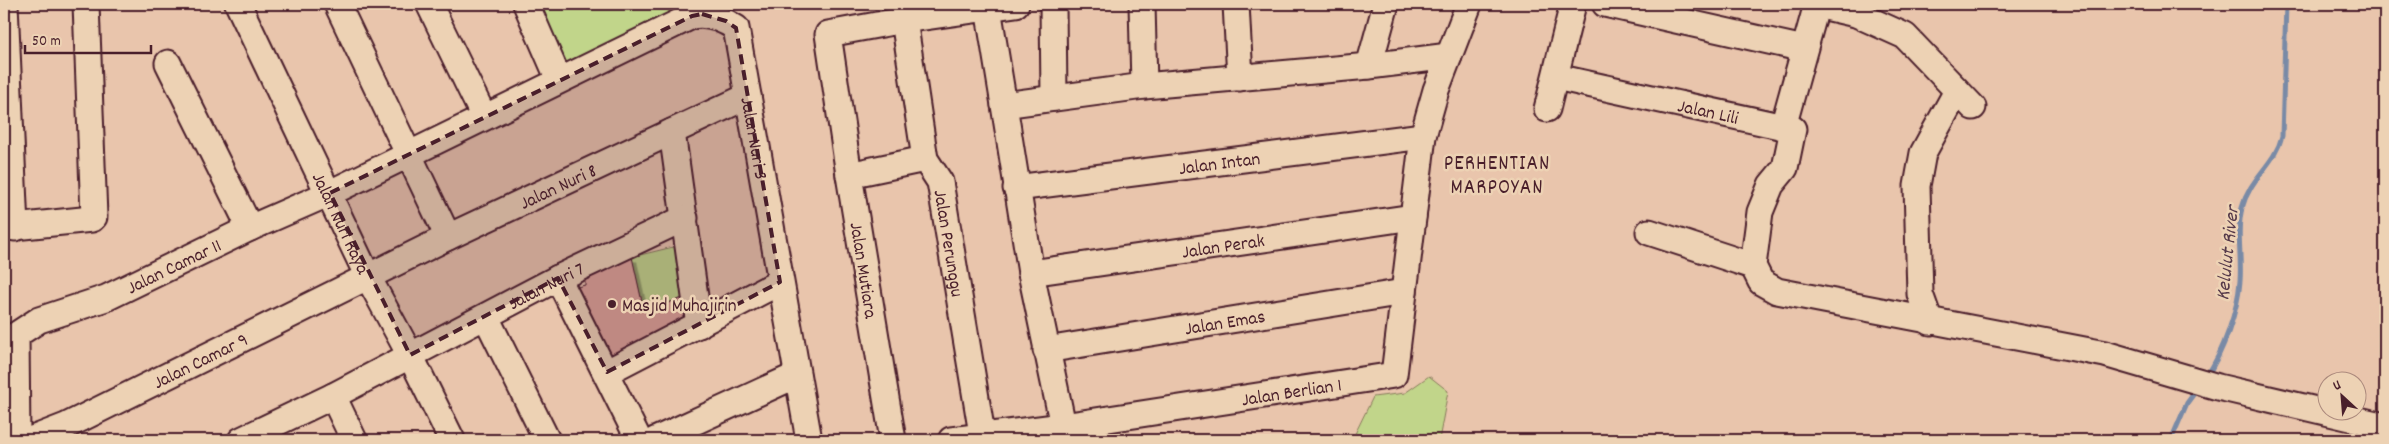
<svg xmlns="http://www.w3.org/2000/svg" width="2389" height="444" font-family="Dekko,sans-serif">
	<defs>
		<filter id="shadow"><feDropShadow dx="4.5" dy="4.5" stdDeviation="0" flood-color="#0004"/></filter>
	</defs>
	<rect width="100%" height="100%" fill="#e9c5ac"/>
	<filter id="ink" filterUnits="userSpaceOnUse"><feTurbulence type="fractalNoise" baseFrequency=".02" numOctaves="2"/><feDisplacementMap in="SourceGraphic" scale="10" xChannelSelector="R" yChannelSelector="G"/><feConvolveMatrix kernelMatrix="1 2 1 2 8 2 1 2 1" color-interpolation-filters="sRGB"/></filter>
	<g filter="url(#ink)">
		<g fill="#c1d58a" stroke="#867a5a">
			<path d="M533 4H695L569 74Z"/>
			<path d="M677 246 686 297 644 311 632 257Z"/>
			<path d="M1429 376 1448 391 1439 440H1352L1373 397 1405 393Z"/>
		</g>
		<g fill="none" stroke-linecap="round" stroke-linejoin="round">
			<g stroke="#798aa6" stroke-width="5">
				<path d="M2206 377C2223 353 2238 310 2240 281 2242 257 2236 231 2242 208 2250 177 2275 165 2282 136L2286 4"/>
				<path d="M2171 440 2187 403 2198 388"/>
			</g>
		</g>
		<path fill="#dda498" stroke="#4a1f2b" filter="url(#shadow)" d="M632 257 644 311 686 297 693 323 611 363 573 288 585 285V270Z"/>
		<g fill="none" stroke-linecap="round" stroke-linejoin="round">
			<defs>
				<g id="minor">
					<path d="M5 4 15 228"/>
					<path id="s1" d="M238 4 368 277 410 355 452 440"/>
					<path d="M337 4 448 237"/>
					<path d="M429 4 484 117"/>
					<path d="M526 4 559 80"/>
					<path d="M1053 4 1054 98"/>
					<path d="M1142 4 1144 86"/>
					<path d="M1236 4 1240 78"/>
					<path d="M1605 4 1804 49"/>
					<path d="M1817 5 1856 14 1905 36 1973 107"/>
					<path d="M988 8 1016 4"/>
					<path id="s2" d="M904 20 925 159 940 182 983 440"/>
					<path d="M168 63 250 228"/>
					<path d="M1369 66 1386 4"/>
					<path id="s3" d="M1556 77 1793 129 1785 168 1771 185 1760 212 1753 266 1761 282 1777 291 2105 354 2218 387 2385 426"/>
					<path d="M1547 109 1573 4"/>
					<path d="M1783 127 1817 4"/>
					<path d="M672 132 699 325"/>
					<path d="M849 175 828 34 904 20 988 8 1004 105"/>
					<path id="s4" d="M1016 188 1423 136"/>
					<path d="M4 228 92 219 94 217 86 4"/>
					<path d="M1649 232 1753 266"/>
					<path id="s5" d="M1031 273 1413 217"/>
					<path d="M558 278 639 440"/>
					<path d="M486 317 547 440"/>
					<path d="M1930 322 1920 294 1917 186 1923 153 1957 91"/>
					<path id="s6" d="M1046 350 1404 292"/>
					<path d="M607 372 780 282"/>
					<path d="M333 396 354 440"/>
					<path id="s7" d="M17 440 16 335 39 320 106 298 250 228 330 193 692 16C708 13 723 19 736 28L809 440"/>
					<path id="s8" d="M30 440 66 426 448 237 748 96"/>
					<path id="s9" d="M241 440 333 396 558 278 685 218"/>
					<path d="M655 440 797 375"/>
					<path d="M893 440 849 175 925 159"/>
					<path id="s10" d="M951 440 1063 426 1394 375 1423 136 1436 90 1469 4"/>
					<path d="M1066 440 1031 273 1004 105 1144 86 1369 66 1449 56"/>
				</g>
			</defs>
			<use href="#minor" stroke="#4a1f2b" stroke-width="29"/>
			<use href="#minor" stroke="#edd2b4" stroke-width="25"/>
		</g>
	</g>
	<path fill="#4a1f2b" fill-opacity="0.2" stroke="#4a1f2b" stroke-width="4" stroke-dasharray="10 6" stroke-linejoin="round" d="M702 14 726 21 736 28 780 282 607 372 558 278 410 355 330 193 692 16Z"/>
	<circle fill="#4a1f2b" stroke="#edd2b4" stroke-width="2" cx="612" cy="304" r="5"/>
	<g text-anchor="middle" stroke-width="5" stroke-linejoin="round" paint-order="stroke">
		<g font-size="19" fill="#4a1f2b" stroke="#edd2b4">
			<text dy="7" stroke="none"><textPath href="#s3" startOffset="156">Jalan Lili</textPath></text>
			<text dy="7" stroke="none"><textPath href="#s7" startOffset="1012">Jalan Nuri 3</textPath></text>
			<text dy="7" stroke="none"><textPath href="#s4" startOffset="205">Jalan Intan</textPath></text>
			<text dy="7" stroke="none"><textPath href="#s8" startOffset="586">Jalan Nuri 8</textPath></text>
			<text dy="7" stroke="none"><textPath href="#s1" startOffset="242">Jalan Nuri Raya</textPath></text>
			<text dy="7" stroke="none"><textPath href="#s2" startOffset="230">Jalan Perunggu</textPath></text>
			<text dy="7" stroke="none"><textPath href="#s5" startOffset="194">Jalan Perak</textPath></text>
			<text dy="7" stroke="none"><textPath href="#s7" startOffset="278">Jalan Camar 11</textPath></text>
			<text transform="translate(865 270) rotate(81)" y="7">Jalan Mutiara</text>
			<text dy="7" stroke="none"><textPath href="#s9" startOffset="342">Jalan Nuri 7</textPath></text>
			<text dy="7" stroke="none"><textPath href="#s6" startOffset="181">Jalan Emas</textPath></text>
			<text dy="7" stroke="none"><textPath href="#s8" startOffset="188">Jalan Camar 9</textPath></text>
			<text dy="7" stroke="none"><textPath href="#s10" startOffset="344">Jalan Berlian 1</textPath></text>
		</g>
		<g font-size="19" fill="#4a1f2b" stroke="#edd2b4" text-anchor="start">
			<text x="622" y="311">Masjid Muhajirin</text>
		</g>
		<g font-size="20" font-style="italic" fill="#563a4a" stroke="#edd2b4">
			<text transform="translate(2226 253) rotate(-84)" y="7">Kelulut River</text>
		</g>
		<g font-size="21" letter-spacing="1" fill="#4a1f2b" stroke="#edd2b4">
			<text x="1497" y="169">PERHENTIAN<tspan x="1497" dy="24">MARPOYAN</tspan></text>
		</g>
	</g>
	<rect width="2389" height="444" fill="none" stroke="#edd2b4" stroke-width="20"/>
	<rect x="10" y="10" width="2369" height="424" fill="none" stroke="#4a1f2b" stroke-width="2" filter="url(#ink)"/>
	<g transform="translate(2342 396) rotate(334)"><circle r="24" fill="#edd2b4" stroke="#ac8a7d"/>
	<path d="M0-4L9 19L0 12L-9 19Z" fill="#4a1f2b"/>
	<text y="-8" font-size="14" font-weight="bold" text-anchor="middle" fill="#4a1f2b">U</text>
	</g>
	<path d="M25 45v8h126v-8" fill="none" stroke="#4a1f2b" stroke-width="2.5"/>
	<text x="32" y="45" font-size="15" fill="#4a1f2b" stroke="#edd2b4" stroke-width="4" paint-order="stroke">50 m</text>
</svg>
